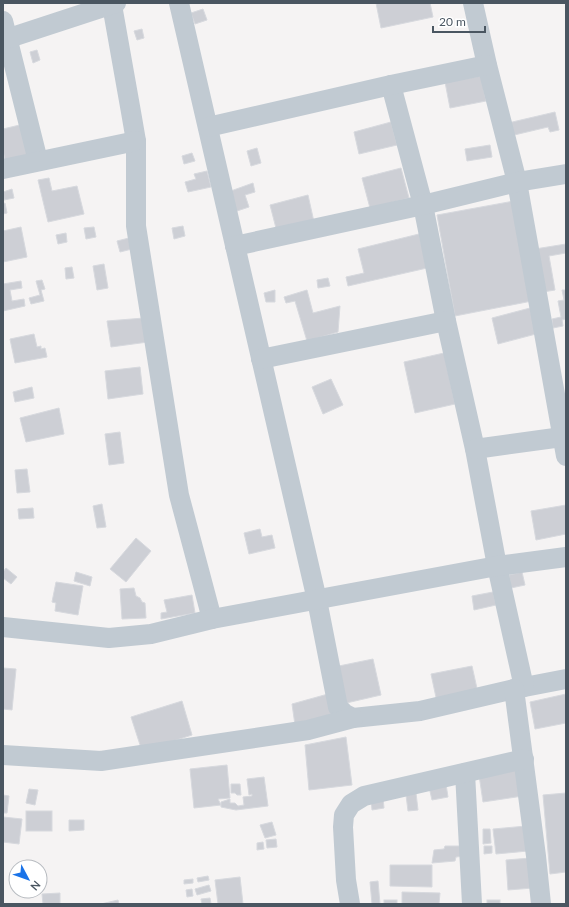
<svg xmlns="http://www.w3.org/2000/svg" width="569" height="907" font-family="Lato,sans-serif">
	<rect width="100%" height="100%" fill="#f5f3f3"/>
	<g fill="#cdcfd5" stroke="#d7d9de">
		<path d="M376 3H430L433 17 381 28Z"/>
		<path d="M203 9 207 20 195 24 191 13Z"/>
		<path d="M142 29 144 38 137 40 134 31Z"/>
		<path d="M37 50 40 60 33 63 30 52Z"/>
		<path d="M481 76 486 101 450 108 445 82Z"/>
		<path d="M555 112 559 130 550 132 548 127 510 136 508 123Z"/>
		<path d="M32 122 39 152 5 160 3 150V129Z"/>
		<path d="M391 122 397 145 359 154 354 132Z"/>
		<path d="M490 145 492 157 467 161 465 149Z"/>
		<path d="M257 148 261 163 251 166 247 151Z"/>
		<path d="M192 153 195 161 184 164 182 156Z"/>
		<path d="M401 168 409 198 370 208 362 178Z"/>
		<path d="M207 171 211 187 188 192 185 182 196 179 194 174Z"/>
		<path d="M49 178 52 191 77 186 84 214 48 222 38 180Z"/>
		<path d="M253 183 255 192 245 195 249 207 234 212 228 192Z"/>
		<path d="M12 189 14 198 4 200 3 192Z"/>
		<path d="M308 195 314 222 277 232 270 205Z"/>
		<path d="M514 201 532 301 455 316 437 215Z"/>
		<path d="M5 203 7 213 3 214V204Z"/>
		<path d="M183 226 185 236 174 239 172 228Z"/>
		<path d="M21 227 27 257 3 262V231Z"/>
		<path d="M94 227 96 237 86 239 84 228Z"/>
		<path d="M66 233 67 242 58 244 56 235Z"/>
		<path d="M419 234 427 268 348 286 346 277 364 273 358 249Z"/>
		<path d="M129 238 132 249 120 252 117 241Z"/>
		<path d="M566 244V253L549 256 555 290 543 292 535 249Z"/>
		<path d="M104 264 108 288 97 290 93 266Z"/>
		<path d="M72 267 74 278 66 279 65 268Z"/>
		<path d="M328 278 330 286 318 288 317 280Z"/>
		<path d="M42 280 45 289 41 290 44 301 31 304 29 298 40 295 36 281Z"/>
		<path d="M21 281 22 288 10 290 12 301 24 299 25 306 3 311V284Z"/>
		<path d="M275 290V302H266L264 293Z"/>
		<path d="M307 290 313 313 340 306 338 332 307 341 295 301 286 303 284 297Z"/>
		<path d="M562 290H566V319L562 320 563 326 553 328 552 319 561 317 558 301 564 300Z"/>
		<path d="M530 308 536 334 498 344 492 318Z"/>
		<path d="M144 318 148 342 111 347 107 321Z"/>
		<path d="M34 334 37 347 41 346V349L45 348 47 357 15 363 10 339Z"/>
		<path d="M444 353 455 404 415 413 404 362Z"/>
		<path d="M140 367 143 394 108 399 105 371Z"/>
		<path d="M331 379 343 405 323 414 312 387Z"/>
		<path d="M32 387 34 398 15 402 13 392Z"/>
		<path d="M59 408 64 434 26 442 20 418Z"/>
		<path d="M120 432 124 463 109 465 105 434Z"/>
		<path d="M27 469 30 492 17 493 15 470Z"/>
		<path d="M102 504 106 527 97 528 93 506Z"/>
		<path d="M566 505V534L536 540 531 511Z"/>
		<path d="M33 508 34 518 19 519 18 509Z"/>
		<path d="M260 529 262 537 272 535 275 548 249 554 244 533Z"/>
		<path d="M136 538 151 551 126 582 110 569Z"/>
		<path d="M6 568 17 577 11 584 3 578V572Z"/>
		<path d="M76 572 92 577 90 586 74 581Z"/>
		<path d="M522 572 525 585 511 588 509 575Z"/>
		<path d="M56 582 83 586 78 615 55 611 56 603 52 602Z"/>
		<path d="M134 588 136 596 140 598 142 602 145 603 146 618 122 619 120 589Z"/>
		<path d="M493 592 496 605 474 610 472 596Z"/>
		<path d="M192 595 195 613 161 619V613L167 612 164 600Z"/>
		<path d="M373 659 381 695 342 704 334 667Z"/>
		<path d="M472 666 478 693 437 702 431 674Z"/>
		<path d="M3 668 16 669 12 710 3 709Z"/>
		<path d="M328 694 334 714 295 725 292 704Z"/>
		<path d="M566 694V723L535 729 530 702Z"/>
		<path d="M182 701 192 735 142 751 131 717Z"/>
		<path d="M346 737 352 785 309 790 305 745Z"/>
		<path d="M227 765 230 798 218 799 221 805 194 808 190 769Z"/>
		<path d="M519 769 523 796 483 802 479 775Z"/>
		<path d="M264 777 268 806 236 810 221 807V802L230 799V803H235L238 806 244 805 243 797 252 796V794L249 795 247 779Z"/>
		<path d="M231 784H240L241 795H237L235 793H231Z"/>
		<path d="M446 784 448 797 432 800 429 787Z"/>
		<path d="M29 789 38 790 35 805 26 803Z"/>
		<path d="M416 793 418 810 408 811 406 795Z"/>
		<path d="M566 793V872L550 874 543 795Z"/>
		<path d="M3 795 9 796 7 813H3Z"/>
		<path d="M383 798 384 808 372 810 371 799Z"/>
		<rect x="26" y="811" width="26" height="20"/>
		<path d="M3 817 22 819 19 844 3 842Z"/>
		<path d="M69 820H84V830L69 831Z"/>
		<path d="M272 822 276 835 265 838 260 825Z"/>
		<path d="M526 826 528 851 496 854 493 829Z"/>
		<path d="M483 829H490L491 843 483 844Z"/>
		<path d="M276 839 277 847 267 848 266 840Z"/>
		<path d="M263 842 264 849 257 850V843Z"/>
		<path d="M445 846H462L465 856 456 857 455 861 432 863 434 850 444 849Z"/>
		<path d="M484 846H492V853L484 854Z"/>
		<path d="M531 858 533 888 508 890 506 860Z"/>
		<path d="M390 865H432V887L390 886Z"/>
		<path d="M208 876 209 880 198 882 197 878Z"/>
		<path d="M240 877 243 904H218L215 880Z"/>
		<path d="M193 879V883L184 884V880Z"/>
		<path d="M378 881 380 904H372L370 882Z"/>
		<path d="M209 885 211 891 197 895 195 889Z"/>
		<path d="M192 889 193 896 187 897 186 890Z"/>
		<path d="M402 892 440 893 439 904H402Z"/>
		<path d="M60 893V904H43L42 894Z"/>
		<path d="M210 898 211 904H202L201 899Z"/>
		<path d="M118 900 119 904H101Z"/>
		<rect x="384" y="900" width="13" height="4"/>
		<rect x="487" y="900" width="13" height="4"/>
	</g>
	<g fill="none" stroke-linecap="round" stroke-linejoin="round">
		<g stroke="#c1cad2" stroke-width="20">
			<path d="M179 3 317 600 338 707 345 714 353 718 420 711 514 689 566 679"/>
			<path d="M473 3 487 65 517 182 566 456"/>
			<path d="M112 5 131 112 136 141V226L179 495 212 619"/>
			<path d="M3 21 38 161"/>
			<path d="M3 40 116 3"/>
			<path d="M391 85 423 205 446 321 475 449 497 566 524 687"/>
			<path d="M208 127 391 85 487 65"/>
			<path d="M3 169 136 141"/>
			<path d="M235 246 423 205 517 182 566 174"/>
			<path d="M261 359 446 321"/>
			<path d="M475 449 562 437"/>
			<path d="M3 627 109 638 151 634 212 619 497 566 566 557"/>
			<path d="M514 689 536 856 541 904"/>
			<path d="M3 755 101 761 308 730 353 718"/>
			<path d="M465 773 472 904"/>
			<path d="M350 904 346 880 343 827 344 815 351 804 364 796 524 759"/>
		</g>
	</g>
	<rect width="569" height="907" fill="none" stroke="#4a5661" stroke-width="8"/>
	<g transform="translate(28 879) rotate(131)"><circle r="19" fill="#ffffff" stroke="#b7bbc0"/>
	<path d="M0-3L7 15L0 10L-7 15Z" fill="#1a73e8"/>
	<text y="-6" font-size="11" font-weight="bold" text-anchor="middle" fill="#4a5661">N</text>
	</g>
	<path d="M433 26v6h52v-6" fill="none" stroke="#4a5661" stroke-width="2"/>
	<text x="439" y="26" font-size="12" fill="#4a5661" stroke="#ffffff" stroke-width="3" paint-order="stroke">20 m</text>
</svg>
